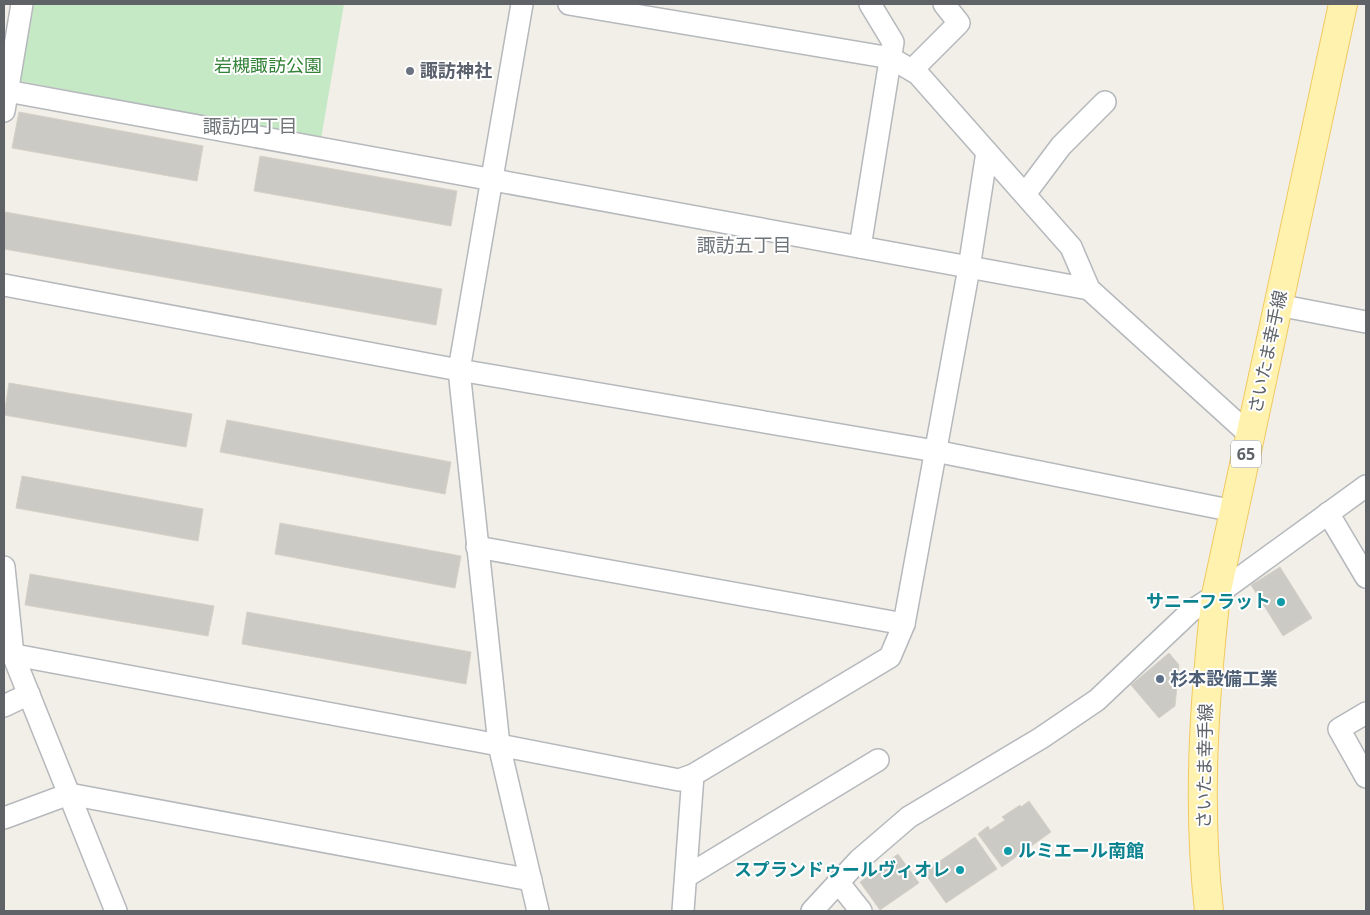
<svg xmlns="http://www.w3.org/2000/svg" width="1370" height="915" font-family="'Open Sans','Noto Sans JP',sans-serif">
	<rect width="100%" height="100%" fill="#f1efe8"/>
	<path fill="#c5e8c5" d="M34 4H344L321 139 20 81Z"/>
	<g fill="#cccac5" stroke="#d6d1c6">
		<path d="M19 112 203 146 197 181 12 148Z"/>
		<path d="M260 156 457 191 451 226 254 191Z"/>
		<path d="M5 212 442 289 436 325 4 249Z"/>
		<path d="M9 383 192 414 186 447 4 415Z"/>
		<path d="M227 420 451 462 445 494 220 452Z"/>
		<path d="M22 476 203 509 198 541 16 508Z"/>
		<path d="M280 523 461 556 455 588 275 554Z"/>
		<path d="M1280 567 1312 618 1283 636 1251 585Z"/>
		<path d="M30 574 214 606 208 636 25 605Z"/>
		<path d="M247 612 471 652 466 684 242 644Z"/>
		<path d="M1169 653 1179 665 1175 706 1159 718 1131 685Z"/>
		<path d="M1029 801 1051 832 1002 867 978 834 988 826 990 830 1005 820 1002 817 1020 805 1021 807Z"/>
		<path d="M975 837 997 869 946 903 924 872Z"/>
		<path d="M898 854 919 883 880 910 860 882Z"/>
	</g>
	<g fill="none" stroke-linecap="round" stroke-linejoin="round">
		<defs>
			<g id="minor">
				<path d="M522 4 459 370 499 745 538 911"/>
				<path d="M569 4 891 58 918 74 1071 247 1089 289 1250 435"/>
				<path d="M912 70 959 23 944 4"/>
				<path d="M7 91 1089 289"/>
				<path d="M4 111 22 4"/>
				<path d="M1025 194 1061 146 1105 102"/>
				<path d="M860 247 893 42 870 4"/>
				<path d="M4 285 459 370 935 451 1234 511"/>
				<path d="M1278 305 1366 322"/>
				<path d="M1328 513 1366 577"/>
				<path d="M477 547 904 624"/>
				<path d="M4 567 13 655 116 911"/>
				<path d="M4 653 499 745 679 780 693 775 890 657 904 624 969 268 987 152"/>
				<path d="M4 706 29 694"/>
				<path d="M1366 713 1339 729 1366 777"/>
				<path d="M4 818 69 794 531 880"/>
				<path d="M687 876 878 760"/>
				<path d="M838 882 861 911"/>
				<path d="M683 911 693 775"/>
				<path d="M812 911 859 860 909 817 1041 738 1097 700 1191 611 1216 595 1366 486"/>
			</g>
			<path id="major" d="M1209 911C1197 806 1204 700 1216 595L1343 4"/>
		</defs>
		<use href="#minor" stroke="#b5b8bc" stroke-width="24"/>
		<use href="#major" stroke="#f2c960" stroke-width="30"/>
		<use href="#minor" stroke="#fff" stroke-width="21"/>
		<use href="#major" stroke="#fff2af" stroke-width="28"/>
	</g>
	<circle fill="#6b7280" stroke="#fff" stroke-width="2" cx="410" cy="71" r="5"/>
	<g fill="#0f9aa8" stroke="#fff" stroke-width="2">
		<circle cx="1281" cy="602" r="5"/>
		<circle cx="1008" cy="851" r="5"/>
		<circle cx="960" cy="870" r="5"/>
	</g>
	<circle fill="#5c6f8a" stroke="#fff" stroke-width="2" cx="1160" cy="679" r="5"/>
	<g text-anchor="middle" stroke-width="4" stroke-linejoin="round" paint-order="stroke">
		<rect fill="#fff" stroke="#8f9295" stroke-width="1" x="1231" y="440.5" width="30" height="27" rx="4"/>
		<g font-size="16" font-weight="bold" fill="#5f6368">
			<text x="1246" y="460">65</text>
		</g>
		<g font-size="18" fill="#348238" stroke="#fff">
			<text x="268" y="72">岩槻諏訪公園</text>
		</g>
		<g font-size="18" font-weight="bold" fill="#5b616d" stroke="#fff" text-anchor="start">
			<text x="420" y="77">諏訪神社</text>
		</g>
		<g font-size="18" fill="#5f6368" stroke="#fff">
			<text transform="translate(1268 352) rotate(-78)" y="6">さいたま幸手線</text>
			<text transform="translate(1205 766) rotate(-89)" y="6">さいたま幸手線</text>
		</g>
		<g font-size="18" font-weight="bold" fill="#0d838f" stroke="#fff" text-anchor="end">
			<text x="1271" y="608">サニーフラット</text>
			<text x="1018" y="857" text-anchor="start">ルミエール南館</text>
			<text x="950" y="876">スプランドゥールヴィオレ</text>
		</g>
		<g font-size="18" font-weight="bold" fill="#4e5e75" stroke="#fff" text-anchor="start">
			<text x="1170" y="685">杉本設備工業</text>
		</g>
		<g font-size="19" fill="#70757a" stroke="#fff">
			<text x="250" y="133">諏訪四丁目</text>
			<text x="744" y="252">諏訪五丁目</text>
		</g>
	</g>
	<rect width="1370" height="915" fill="none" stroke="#5f6368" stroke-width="10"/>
</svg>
